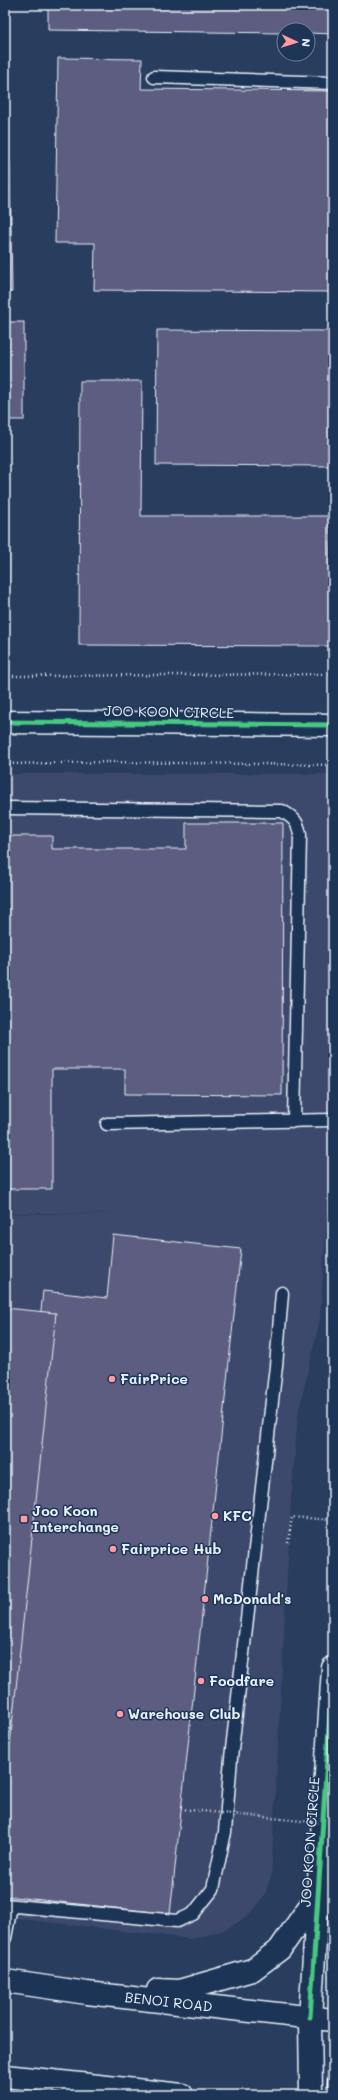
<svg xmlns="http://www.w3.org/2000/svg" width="338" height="2100" font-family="Mali,sans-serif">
	<rect width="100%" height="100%" fill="#293d5f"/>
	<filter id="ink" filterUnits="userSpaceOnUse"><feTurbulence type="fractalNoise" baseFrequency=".025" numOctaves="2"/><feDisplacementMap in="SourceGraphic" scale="8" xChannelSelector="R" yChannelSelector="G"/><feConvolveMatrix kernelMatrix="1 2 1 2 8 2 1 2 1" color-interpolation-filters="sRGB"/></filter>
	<g filter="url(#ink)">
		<path fill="#3c4a6c" d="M5 774H333V1178L330 1213H327L320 1319 298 1414 291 1500 271 1876 265 1895 254 1910 240 1921 224 1930 192 1939 5 1917V1214L155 1213H5Z"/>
		<g fill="#5b5d80" stroke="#e8f1f8">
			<path d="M48 5H333V34L308 33V30H284V33L48 30Z"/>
			<path d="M58 58 142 59 141 89 333 91V292L94 290 95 243H55Z"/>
			<path d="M5 162H10L12 292H5Z"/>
			<rect x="5" y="322" width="19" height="98"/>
			<path d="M157 330 333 331V466L156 465Z"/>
			<path d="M80 381H142L141 516H330V646L79 645Z"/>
			<path d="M5 502H9L8 637H5Z"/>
			<path d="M186 823H283L282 1095 125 1094V1069H52V1189H5V836H52V849H186Z"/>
			<path d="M113 1235 241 1249 170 1914 5 1896V1652L27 1445 5 1442V1355L36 1359 43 1291 107 1298Z"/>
			<path d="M5 1308 56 1313 5 1791Z"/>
			<path d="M333 1843V1879H330Z"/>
		</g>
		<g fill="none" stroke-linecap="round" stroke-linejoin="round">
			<defs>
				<g id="service">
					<path d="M154 77 333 83"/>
					<path d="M5 808 282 811C294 818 298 822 300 835L294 1121"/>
					<path d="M107 1124 333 1120"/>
					<path d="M5 1905 177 1921 193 1914 213 1889 225 1832 231 1758 276 1366 282 1293"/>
					<path d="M5 1938 11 1906"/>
				</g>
				<g id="minor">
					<path d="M5 722 333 725"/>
					<path d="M310 2017 333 1668"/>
				</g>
				<g id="secondary">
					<path id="s1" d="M5 1981 87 1993 333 2020"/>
					<path d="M158 1990 179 1991 252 1970 280 1949 319 1893"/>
					<path d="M310 2017 311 2095"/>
					<path d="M5 2076 182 2095"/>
				</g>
			</defs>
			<use href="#service" stroke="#e8f1f8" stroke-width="15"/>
			<use href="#minor" stroke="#e8f1f8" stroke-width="25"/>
			<use href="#secondary" stroke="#e8f1f8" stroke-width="25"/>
			<g stroke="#e8f1f8" stroke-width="2.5" stroke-dasharray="1 3" stroke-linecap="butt">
				<path d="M5 676 333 674"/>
				<path d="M5 764 109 762 333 765"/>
				<path d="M288 1543 292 1517 333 1520"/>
			</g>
			<use href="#service" stroke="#1d3557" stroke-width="12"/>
			<use href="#minor" stroke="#1d3557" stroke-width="22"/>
			<use href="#secondary" stroke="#1d3557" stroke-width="22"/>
			<defs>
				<path id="rail" d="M328 2095 333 2012"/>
			</defs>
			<use href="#rail" stroke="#e8f1f8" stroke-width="4.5"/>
			<use href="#rail" stroke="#1d3557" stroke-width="3" stroke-dasharray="9" stroke-linecap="butt"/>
			<path stroke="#e8f1f8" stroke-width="2.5" stroke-dasharray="1 3" stroke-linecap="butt" d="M181 1809 333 1824"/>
			<defs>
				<g id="cycleway">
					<path d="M5 722 333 725"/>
					<path d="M310 2017 333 1668"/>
				</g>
			</defs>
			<use href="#cycleway" stroke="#1d3557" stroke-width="8"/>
			<use href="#cycleway" stroke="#46c982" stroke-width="5"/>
		</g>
	</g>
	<g fill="#ff9aa2" stroke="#1d3557" stroke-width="1.5">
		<circle cx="112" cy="1379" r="4"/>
		<circle cx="215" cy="1516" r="4"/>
		<rect x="20" y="1515" width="8" height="8" rx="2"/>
		<circle cx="113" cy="1549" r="4"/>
		<circle cx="205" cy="1599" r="4"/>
		<circle cx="201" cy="1681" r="4"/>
		<circle cx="120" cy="1714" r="4"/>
	</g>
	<g text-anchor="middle" stroke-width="3" stroke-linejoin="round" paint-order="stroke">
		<g font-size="14" fill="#e8f1f8" stroke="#1d3557">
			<text transform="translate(169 712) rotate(1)" y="5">JOO KOON CIRCLE</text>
			<text transform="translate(310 1842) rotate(-86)" y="5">JOO KOON CIRCLE</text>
			<text dy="5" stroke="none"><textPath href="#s1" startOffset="165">BENOI ROAD</textPath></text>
		</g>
		<g font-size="14" font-weight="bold" fill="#e8f1f8" stroke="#1d3557" text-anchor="start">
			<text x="120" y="1384">FairPrice</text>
			<text x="32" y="1516">Joo Koon<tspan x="32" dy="16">Interchange</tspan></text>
			<text x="223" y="1521">KFC</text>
			<text x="121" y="1554">Fairprice Hub</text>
			<text x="213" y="1604">McDonald's</text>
			<text x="209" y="1686">Foodfare</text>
			<text x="128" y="1719">Warehouse Club</text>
		</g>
	</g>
	<rect width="338" height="2100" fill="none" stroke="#1d3557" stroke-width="20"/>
	<rect x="10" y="10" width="318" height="2080" fill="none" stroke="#e8f1f8" stroke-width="1.5" filter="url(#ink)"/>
	<g transform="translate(296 42) rotate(94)"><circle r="19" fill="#1d3557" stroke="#6e8097"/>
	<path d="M0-3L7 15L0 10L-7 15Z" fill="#ff9aa2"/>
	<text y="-6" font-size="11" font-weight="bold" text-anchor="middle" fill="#e8f1f8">N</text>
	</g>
</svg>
